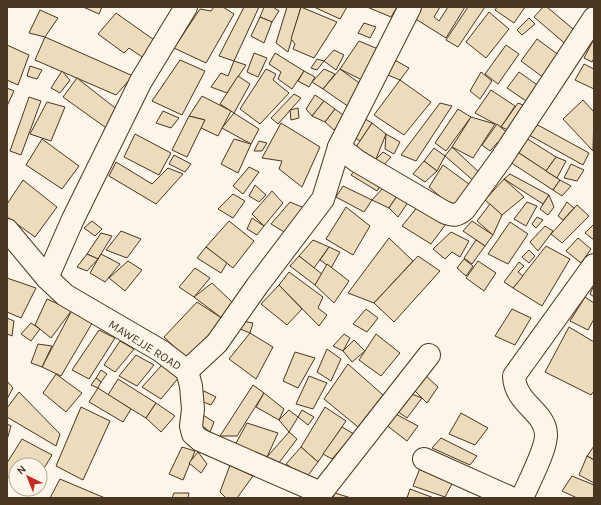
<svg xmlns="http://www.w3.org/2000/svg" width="601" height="505" font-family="Karla,sans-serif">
	<rect width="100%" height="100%" fill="#fbf6e9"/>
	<g fill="#ecdcbc" stroke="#4a3520">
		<path d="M83 7H102L99 14Z"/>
		<path d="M214 7H223L234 14 206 63 174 48 200 9 211 11Z"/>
		<path d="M244 7H259L234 61 219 56Z"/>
		<path d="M264 7H273L279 11 272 22 260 17Z"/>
		<path d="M287 7H301L288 52 276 43Z"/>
		<path d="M301 7 337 22 314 58 293 49 295 44 291 39Z"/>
		<path d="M314 7H347L340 19Z"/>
		<path d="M367 7H397L391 17Z"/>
		<path d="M420 7H440L434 17 439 21 448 7H465L446 38 414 18Z"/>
		<path d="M468 7H485L458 47 446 40Z"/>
		<path d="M497 7H525L514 23 495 10Z"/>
		<path d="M543 7H547L579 34 569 47 534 17Z"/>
		<path d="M40 10 58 18 45 37 29 33Z"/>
		<path d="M489 12 509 29 486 58 466 42Z"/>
		<path d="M116 13 157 42 145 59 129 48 124 53 98 34Z"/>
		<path d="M260 17 272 22 264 43 251 36Z"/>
		<path d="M529 18 535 24 522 35 517 30Z"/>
		<path d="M364 23 376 27 370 38 358 33Z"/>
		<path d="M45 37 133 76 116 95 35 60Z"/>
		<path d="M537 39 560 56 544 78 521 61Z"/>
		<path d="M594 39V58L592 62 584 58Z"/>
		<path d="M359 41 383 51 368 83 340 69Z"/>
		<path d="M7 45 29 55 18 85 7 80Z"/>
		<path d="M506 45 519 54 498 84 485 74Z"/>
		<path d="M334 50 344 55 336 70 324 61Z"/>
		<path d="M254 53 267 58 258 77 247 72Z"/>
		<path d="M275 53 304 71 292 89 278 79 281 72 269 64Z"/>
		<path d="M317 59 324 61 317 70 311 68Z"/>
		<path d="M393 59 409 68 400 80 383 73Z"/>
		<path d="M180 60 205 71 182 115 152 101Z"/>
		<path d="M234 61 246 65 227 93 211 87 221 73 228 76Z"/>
		<path d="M584 64 594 69V89L575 80Z"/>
		<path d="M30 66 42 70 37 79 27 76Z"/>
		<path d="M266 69 276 74 273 80 289 93 260 124 240 109Z"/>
		<path d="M324 69 335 74 323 89 312 82Z"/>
		<path d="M340 69 362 85 352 109 323 89Z"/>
		<path d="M62 71 70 80 60 93 51 88Z"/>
		<path d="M304 71 315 77 309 87 298 81Z"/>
		<path d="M481 72 492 81 480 99 470 91Z"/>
		<path d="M519 72 543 89 532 105 507 88Z"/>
		<path d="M238 76 250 84 234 113 220 104Z"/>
		<path d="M77 78 119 111 109 130 63 97Z"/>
		<path d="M400 80 431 102 404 135 374 115Z"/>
		<path d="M7 88 14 91 7 106Z"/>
		<path d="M491 90 515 106 501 127 475 113Z"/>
		<path d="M294 94 301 98 278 124 271 118Z"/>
		<path d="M315 95 324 101 312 116 306 109Z"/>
		<path d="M202 96 231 111 218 136 199 127 205 120 189 116Z"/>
		<path d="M29 97 41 101 21 155 10 151Z"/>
		<path d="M583 100 594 112 593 151 563 119Z"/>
		<path d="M324 101 335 109 325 122 312 116Z"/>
		<path d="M47 102 65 107 51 141 30 134Z"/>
		<path d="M440 103 452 106 416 161 401 155Z"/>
		<path d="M518 103 528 107 513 132 501 127Z"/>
		<path d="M298 108 299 118 291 120 290 110Z"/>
		<path d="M335 109 346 117 334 130 325 122Z"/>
		<path d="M458 109 471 117 446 151 435 143Z"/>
		<path d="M163 111 179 118 171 128 156 123Z"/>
		<path d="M234 113 259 129 251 144 222 128Z"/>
		<path d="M189 116 205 120 187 157 172 150Z"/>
		<path d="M362 117 372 123 360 141 351 135Z"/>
		<path d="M471 117 495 124 473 158 452 147Z"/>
		<path d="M281 123 320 147 302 187 279 169 282 161 262 158Z"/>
		<path d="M372 123 386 134 376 159 356 147Z"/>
		<path d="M497 124 511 136 505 145 498 142 490 151 482 145Z"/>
		<path d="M536 124 589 153 583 165 529 135Z"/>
		<path d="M135 134 171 153 159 175 124 157Z"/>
		<path d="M386 134 400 142 394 154 385 149Z"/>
		<path d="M526 138 556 157 546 171 519 153Z"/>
		<path d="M42 139 79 166 62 189 26 165Z"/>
		<path d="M234 139 251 144 238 173 221 164Z"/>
		<path d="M259 141 267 143 262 151H254Z"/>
		<path d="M452 147 482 175 475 182 445 156Z"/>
		<path d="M434 148 445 156 437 171 424 161Z"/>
		<path d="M383 152 391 157 382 167 376 159Z"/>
		<path d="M519 153 560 180 553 190 510 162Z"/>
		<path d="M174 155 191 164 185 172 169 164Z"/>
		<path d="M556 157 566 161 557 178 546 171Z"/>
		<path d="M424 161 437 171 425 182 413 174Z"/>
		<path d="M116 162 152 184 168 168 183 174 156 204 109 176Z"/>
		<path d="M571 164 584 170 577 181 564 178Z"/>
		<path d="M443 165 473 187 456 210 429 187Z"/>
		<path d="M359 166 383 181 377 191 351 175Z"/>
		<path d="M249 167 259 172 243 194 233 186Z"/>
		<path d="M510 174 549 195 543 204 504 179Z"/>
		<path d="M504 179 524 197 502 215 485 200Z"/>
		<path d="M23 180 57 207 35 237 7 217V204Z"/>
		<path d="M560 180 571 186 562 196 553 190Z"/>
		<path d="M255 185 266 195 259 202 249 196Z"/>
		<path d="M343 186 372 200 364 212 336 197Z"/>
		<path d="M384 187 399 193 389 208 372 200Z"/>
		<path d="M272 191 283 203 264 226 252 214Z"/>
		<path d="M399 193 409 201 398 217 389 208Z"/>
		<path d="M233 194 245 201 233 218 218 209Z"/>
		<path d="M549 195 554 207 548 215 540 209Z"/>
		<path d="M290 202 311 211 291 236 271 224Z"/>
		<path d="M527 202 537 206 526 226 514 219Z"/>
		<path d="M567 202 574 208 563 220 558 216Z"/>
		<path d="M490 204 502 215 493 235 477 221Z"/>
		<path d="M419 205 446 224 431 244 402 226Z"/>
		<path d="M577 205 589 216 562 243 551 234Z"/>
		<path d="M346 207 370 226 353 255 326 239Z"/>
		<path d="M537 217 543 220 536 228 532 224Z"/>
		<path d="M252 218 264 226 257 235 247 229Z"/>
		<path d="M92 221 102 229 95 236 84 228Z"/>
		<path d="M229 221 254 241 233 268 206 247Z"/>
		<path d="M472 221 493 235 485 246 463 231Z"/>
		<path d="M510 222 528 234 508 264 488 254Z"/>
		<path d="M594 224V240L585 233Z"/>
		<path d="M545 226 553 231 538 251 530 242Z"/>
		<path d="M121 231 141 239 127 258 106 250Z"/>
		<path d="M451 232 469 241 460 257 452 252 445 259 433 249Z"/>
		<path d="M101 233 112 236 98 259 87 254Z"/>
		<path d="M389 238 413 261 374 303 348 293Z"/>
		<path d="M578 238 591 249 581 263 566 251Z"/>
		<path d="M313 240 329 247 314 268 299 256Z"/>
		<path d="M476 240 485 246 472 264 464 258Z"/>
		<path d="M546 246 570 259 542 306 513 288Z"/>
		<path d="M206 247 227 263 221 273 197 258Z"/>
		<path d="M329 247 340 252 331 268 320 260Z"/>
		<path d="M529 250 535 256 529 263 522 257Z"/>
		<path d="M87 254 98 259 87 271 77 267Z"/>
		<path d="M101 254 120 264 105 282 90 273Z"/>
		<path d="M299 256 322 274 315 285 290 266Z"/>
		<path d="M418 256 440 271 394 322 374 303Z"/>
		<path d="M464 259 473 266 466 276 457 268Z"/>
		<path d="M128 261 142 270 125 291 109 278Z"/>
		<path d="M478 261 496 273 484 291 466 278Z"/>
		<path d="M519 262 524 266 518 272 523 276 513 288 504 282Z"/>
		<path d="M327 264 349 281 334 303 315 285Z"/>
		<path d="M195 268 210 278 194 297 179 287Z"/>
		<path d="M289 272 323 297 318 308 327 315 319 326 279 285Z"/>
		<path d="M7 278 36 288 21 318 7 312Z"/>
		<path d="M212 283 232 302 223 319 194 297Z"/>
		<path d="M279 285 302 309 287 325 261 304Z"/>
		<path d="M594 285V297L590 294Z"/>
		<path d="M585 297 594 303V319L588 330 570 321Z"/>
		<path d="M47 299 72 310 51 338 35 325Z"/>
		<path d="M197 302 223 319 187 359 164 337Z"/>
		<path d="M366 309 378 318 367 332 353 324Z"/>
		<path d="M512 309 531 318 515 345 495 336Z"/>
		<path d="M72 310 94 320 61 376 42 367Z"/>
		<path d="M7 318 14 321 12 336 7 334Z"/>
		<path d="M242 321 253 323 250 333 240 329Z"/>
		<path d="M31 323 40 329 31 341 21 334Z"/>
		<path d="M569 327 594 342V391L591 395 545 372Z"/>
		<path d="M99 330 115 338 89 379 72 370Z"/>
		<path d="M250 333 273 347 256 379 229 359Z"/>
		<path d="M344 334 350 338 343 351 333 346Z"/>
		<path d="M376 334 400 353 381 376 359 360Z"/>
		<path d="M354 340 365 351 352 362 343 351Z"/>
		<path d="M120 341 134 349 115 372 104 365Z"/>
		<path d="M38 344 52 346 42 367 31 363Z"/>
		<path d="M327 349 341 359 331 381 317 372Z"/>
		<path d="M295 352 315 358 298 388 283 381Z"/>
		<path d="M136 355 154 365 137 386 119 376Z"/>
		<path d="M348 364 383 395 358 427 324 399Z"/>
		<path d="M162 365 180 376 161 399 142 387Z"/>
		<path d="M101 370 107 374 101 382 96 378Z"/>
		<path d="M56 374 82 393 66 412 43 393Z"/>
		<path d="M425 375 438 387 427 403 412 388Z"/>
		<path d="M309 376 327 383 313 409 296 404Z"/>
		<path d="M96 378 101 382 98 388 91 385Z"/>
		<path d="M118 379 156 403 146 418 108 395Z"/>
		<path d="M7 381 13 388 7 399Z"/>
		<path d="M253 385 264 393 237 436H220Z"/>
		<path d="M98 388 131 409 123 422 89 402Z"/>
		<path d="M204 391 216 397 211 405 198 400Z"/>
		<path d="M19 392 60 434 56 446 7 417V408Z"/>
		<path d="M264 393 284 409 279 420 256 407Z"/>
		<path d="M409 393 422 398 407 418 397 411Z"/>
		<path d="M156 403 175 416 161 432 146 418Z"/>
		<path d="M81 407 110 421 83 480 56 466Z"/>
		<path d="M325 407 346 421 318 462 301 447Z"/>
		<path d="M289 410 298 417 289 432 279 420Z"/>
		<path d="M302 410 314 417 308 425 298 417Z"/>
		<path d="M392 412 418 426 407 441 385 424Z"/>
		<path d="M461 413 488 428 475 445 449 434Z"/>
		<path d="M203 415 214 422 210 432 200 424Z"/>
		<path d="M247 423 278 433 267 457 235 445Z"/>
		<path d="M7 424 11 426 7 440Z"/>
		<path d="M342 427 354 434 332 459 323 454Z"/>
		<path d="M289 432 297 439 278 464 267 457Z"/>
		<path d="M441 438 477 456 470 465 432 448Z"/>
		<path d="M22 439 52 455 40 475V465H16V481L7 476V463Z"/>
		<path d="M594 446V460L587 456Z"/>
		<path d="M182 447 195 451 183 480 169 474Z"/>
		<path d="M301 447 318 462 306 478 286 464Z"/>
		<path d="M198 452 207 464 201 473 189 463Z"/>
		<path d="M587 456 594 460V483L579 475Z"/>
		<path d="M230 465 253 476 237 498H226L220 492Z"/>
		<path d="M420 468 453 482 445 497 413 486Z"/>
		<path d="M572 476 594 485V498H577L562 491Z"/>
		<path d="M60 479 105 498H50Z"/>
		<path d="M410 489 434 498H407Z"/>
		<path d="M174 493H189L188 498H172Z"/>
		<path d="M335 493 351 498H333Z"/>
	</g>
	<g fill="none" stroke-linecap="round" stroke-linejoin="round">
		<defs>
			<g id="street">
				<path d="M339 147 357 161 444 212C453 216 457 216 464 210L501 159 594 18"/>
				<path d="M7 230 47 278 65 295 161 351 187 371 191 386 193 409 191 426 193 434 200 440 321 493"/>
				<path d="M47 278 73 219 141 81 186 7"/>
				<path d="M187 371 217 343 257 286 323 199 339 147 410 7"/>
				<path d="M424 459 511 498"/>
				<path d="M317 498 429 355"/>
				<path d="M522 498C528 484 547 448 546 434 545 411 515 404 514 376L594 265"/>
			</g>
		</defs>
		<use href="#street" stroke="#4a3520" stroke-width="24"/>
		<use href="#street" stroke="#fbf6e9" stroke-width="22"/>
	</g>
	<g text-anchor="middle" stroke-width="3" stroke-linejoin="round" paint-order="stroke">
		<g font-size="12" fill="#4a3520" stroke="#fbf6e9">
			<text transform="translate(145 345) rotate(32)" y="4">MAWEJJE ROAD</text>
		</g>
	</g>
	<rect width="601" height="505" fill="none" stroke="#4a3520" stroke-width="16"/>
	<g transform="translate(28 477) rotate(317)"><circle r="19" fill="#fbf6e9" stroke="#b4a999"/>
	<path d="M0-3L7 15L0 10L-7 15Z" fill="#c62828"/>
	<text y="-6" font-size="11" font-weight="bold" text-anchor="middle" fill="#4a3520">N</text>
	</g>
</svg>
